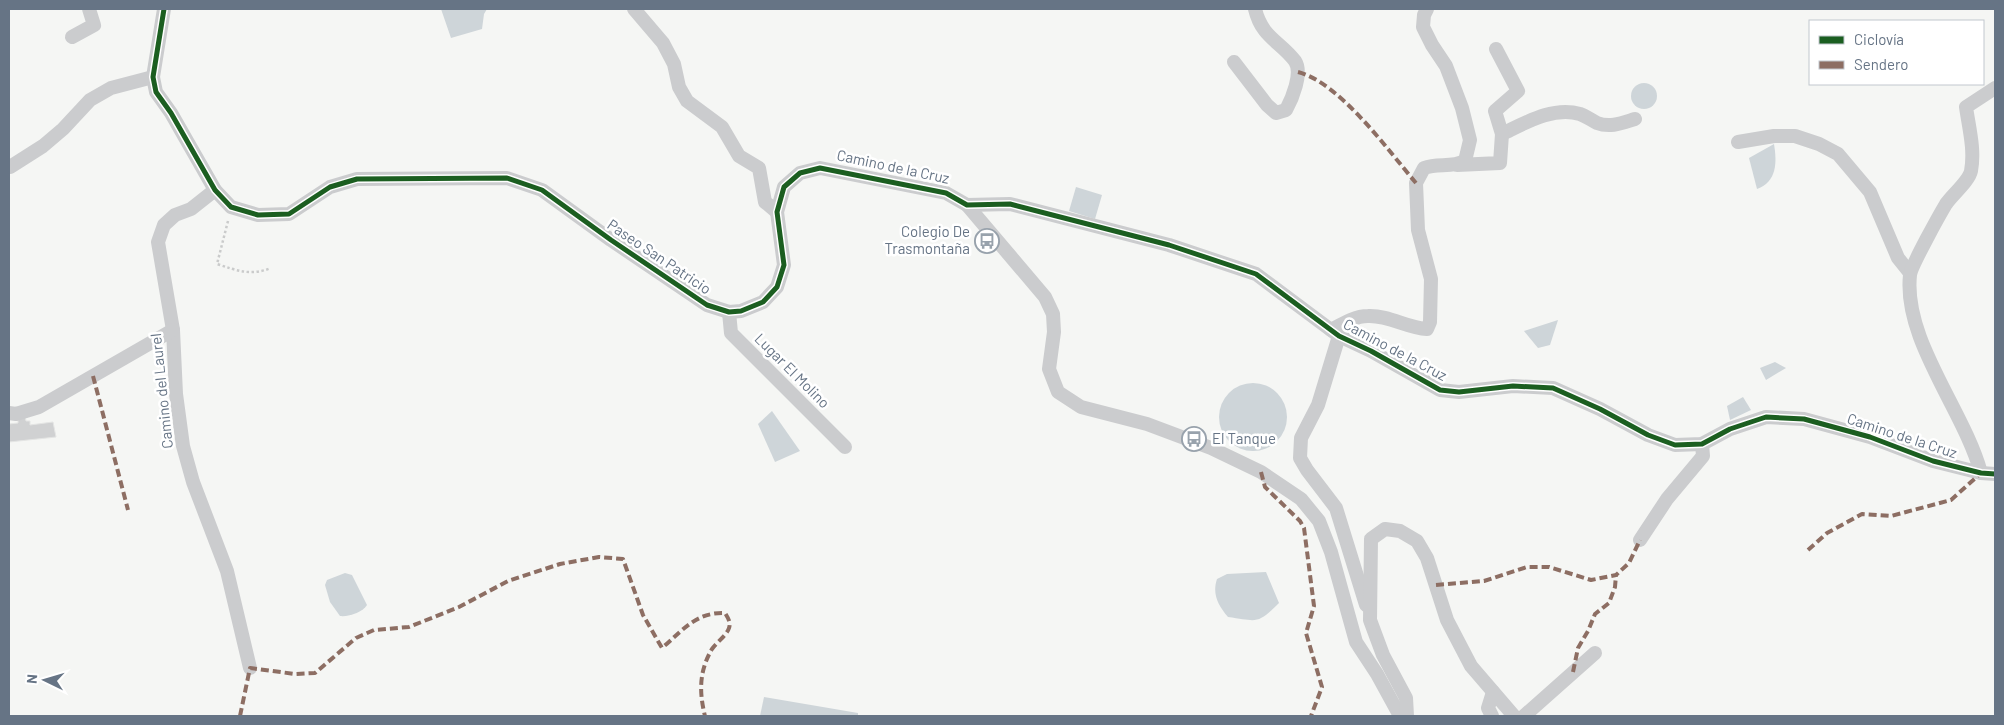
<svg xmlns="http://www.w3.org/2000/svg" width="2004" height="725" font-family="Barlow,sans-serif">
	<rect width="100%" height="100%" fill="#f5f6f4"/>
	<g fill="#ced5d9">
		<path d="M441 9H487L484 14 482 29 451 38Z"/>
		<circle cx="1644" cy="96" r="13"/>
		<path d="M1774 144C1777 162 1777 182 1757 189L1749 158Z"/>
		<path d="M1076 187 1102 195 1095 219 1069 211Z"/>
		<path d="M1558 320 1550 345 1538 348 1524 331Z"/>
		<path d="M1775 362 1786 368 1766 380 1760 368Z"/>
		<circle cx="1253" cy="417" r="34"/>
		<path d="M1743 397 1751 410 1730 420 1727 406Z"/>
		<path d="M772 411 800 451 775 462 758 424Z"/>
		<path d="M1266 572 1279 603C1257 625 1258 621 1228 617 1218 605 1212 594 1217 579L1227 574Z"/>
		<path d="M345 573 352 575 367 605C363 612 349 617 340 616L330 602 325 585 327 580Z"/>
		<path d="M764 697 858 713V716H760Z"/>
	</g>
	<path fill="#d0d1d2" stroke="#e4e5e4" d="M25 416 26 421H30V425L53 422 56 437 9 442V424L18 423V417Z"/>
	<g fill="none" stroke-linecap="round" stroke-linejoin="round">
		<path stroke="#cacbcb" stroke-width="2.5" stroke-dasharray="2.5 2.5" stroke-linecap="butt" d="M228 221 217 264C238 271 251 276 271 268"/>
		<g stroke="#cbccce" stroke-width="14">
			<path d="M164 9 153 77 156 92 171 113 215 190 231 207 258 215 289 214 330 187 357 179 507 178 542 190 611 240 707 305 729 312 741 311 763 302 777 287 784 265 777 212 784 187 800 173 820 168 946 193 967 205 1010 204 1169 245 1256 274 1339 336 1371 351 1440 390 1459 392 1513 386 1553 388 1600 409 1648 435 1675 445 1702 444 1730 429 1766 417 1804 419 1870 437 1933 461 1981 473 1995 474"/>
			<path d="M634 9 663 43 674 64 679 87 687 101 722 127 739 156 759 168 765 202 777 212"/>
			<path d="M72 37 94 25 89 9"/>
			<path d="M1234 62 1267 105 1276 113 1286 110C1292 99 1303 73 1295 61 1280 41 1262 38 1255 9"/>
			<path d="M1502 134C1525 123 1553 106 1580 114 1586 116 1591 120 1597 123 1610 128 1622 123 1635 119"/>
			<path d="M1738 142 1774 136H1795L1819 144 1838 154 1870 192 1898 258 1910 273"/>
			<path d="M1457 165 1500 163 1502 134 1495 111 1518 91 1496 49"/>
			<path d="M10 167 43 146 63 129 90 100 111 88 153 77"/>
			<path d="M215 190 191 209 175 215 164 225 158 242 173 330 176 394 183 446 193 482 227 571 250 668"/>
			<path d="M967 205 1045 297 1053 314 1054 332 1049 369 1058 392 1081 407 1147 424 1211 448 1261 472 1301 499 1319 521 1331 552 1356 642 1377 674 1400 716"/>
			<path d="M729 312 731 333 845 447"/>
			<path d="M1331 330C1342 324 1355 316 1368 316 1389 315 1407 328 1427 329L1430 322 1431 279 1418 230 1416 183 1424 168C1438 163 1452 168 1465 161L1470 140 1462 108 1446 66 1432 45 1423 27 1424 15 1427 9"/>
			<path d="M1339 336 1318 405 1301 438 1300 458 1307 470 1336 508 1366 605"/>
			<path d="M9 413 16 414 39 407 173 330"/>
			<path d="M1981 473C1964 410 1903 340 1910 275 1911 266 1940 214 1946 204 1952 195 1969 181 1971 171 1975 150 1969 128 1966 107L1995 88"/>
			<path d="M1640 540 1667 499 1703 456 1702 444"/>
			<path d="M1407 716 1406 698 1383 655 1370 620 1371 539 1385 529 1400 531 1417 541 1427 558 1447 620 1471 666 1514 716"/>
			<path d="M1492 716 1488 708 1493 692"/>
			<path d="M1524 716 1595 653"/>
		</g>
		<g stroke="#8d6e63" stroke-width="4" stroke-dasharray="8 4" stroke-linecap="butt">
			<path d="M1298 72C1340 83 1387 149 1416 183"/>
			<path d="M93 376 128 510"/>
			<path d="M1261 472 1265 487 1300 521 1304 528 1314 606 1306 633 1322 687 1311 716"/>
			<path d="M1808 550 1827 533 1862 514 1891 516 1951 500 1981 473"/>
			<path d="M1436 585 1484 581 1527 567H1549L1591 580 1616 575 1629 563 1640 540"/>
			<path d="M1573 672 1578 648 1588 631 1595 614 1609 603 1615 587 1616 575"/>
			<path d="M240 716 250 668 295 674 315 673 356 638 374 630 409 627 459 607 508 581 560 564 599 557 623 559 643 615 662 648C683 630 696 612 725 613 728 618 731 622 729 628 727 635 717 642 712 649 699 671 699 692 705 716"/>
		</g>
		<defs>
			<path id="cycleway" d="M164 9 153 77 156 92 171 113 215 190 231 207 258 215 289 214 330 187 357 179 507 178 542 190 611 240 707 305 729 312 741 311 763 302 777 287 784 265 777 212 784 187 800 173 820 168 946 193 967 205 1010 204 1169 245 1256 274 1339 336 1371 351 1440 390 1459 392 1513 386 1553 388 1600 409 1648 435 1675 445 1702 444 1730 429 1766 417 1804 419 1870 437 1933 461 1981 473 1995 474"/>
		</defs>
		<use href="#cycleway" stroke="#fff" stroke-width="8"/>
		<use href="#cycleway" stroke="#1b5e20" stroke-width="5"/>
	</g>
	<defs>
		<symbol id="bus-ring" viewBox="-11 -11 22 22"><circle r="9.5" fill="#fff" stroke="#98a2ac" stroke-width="1.5"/><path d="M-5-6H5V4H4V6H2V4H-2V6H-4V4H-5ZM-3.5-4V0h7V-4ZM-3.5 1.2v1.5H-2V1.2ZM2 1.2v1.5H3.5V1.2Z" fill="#98a2ac"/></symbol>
	</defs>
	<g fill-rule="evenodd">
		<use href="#bus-ring" x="973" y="227" width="28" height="28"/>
		<use href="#bus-ring" x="1180" y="425" width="28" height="28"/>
	</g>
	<g text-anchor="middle" stroke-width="5" stroke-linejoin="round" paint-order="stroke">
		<g font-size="15" fill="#667485" stroke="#fff">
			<text transform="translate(893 167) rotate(12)" y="5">Camino de la Cruz</text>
			<text transform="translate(659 257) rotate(34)" y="5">Paseo San Patricio</text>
			<text transform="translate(1395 350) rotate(28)" y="5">Camino de la Cruz</text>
			<text transform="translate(792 371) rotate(45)" y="5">Lugar El Molino</text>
			<text transform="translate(162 391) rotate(-96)" y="5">Camino del Laurel</text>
			<text transform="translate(1902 436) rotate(18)" y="5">Camino de la Cruz</text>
		</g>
		<g font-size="15" fill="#667485" stroke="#fff" text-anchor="end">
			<text x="970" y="237">Colegio De<tspan x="970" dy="17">Trasmontaña</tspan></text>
			<text x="1212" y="444" text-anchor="start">El Tanque</text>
		</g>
	</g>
	<rect width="2004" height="725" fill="none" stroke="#667485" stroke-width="20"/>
	<rect x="1809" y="20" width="175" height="65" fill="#ffffff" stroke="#c2c7ce"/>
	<rect x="1819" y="36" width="25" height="8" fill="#1b5e20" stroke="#c2c7ce"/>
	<text x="1854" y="45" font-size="15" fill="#667485">Ciclovía</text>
	<rect x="1819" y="61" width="25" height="8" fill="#8d6e63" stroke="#c2c7ce"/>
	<text x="1854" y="70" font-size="15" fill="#667485">Sendero</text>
	<g transform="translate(45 680) rotate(275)" stroke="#ffffff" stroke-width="4" paint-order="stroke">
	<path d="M0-4L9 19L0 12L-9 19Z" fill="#667485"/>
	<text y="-8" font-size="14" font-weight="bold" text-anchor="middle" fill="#667485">N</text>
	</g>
</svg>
